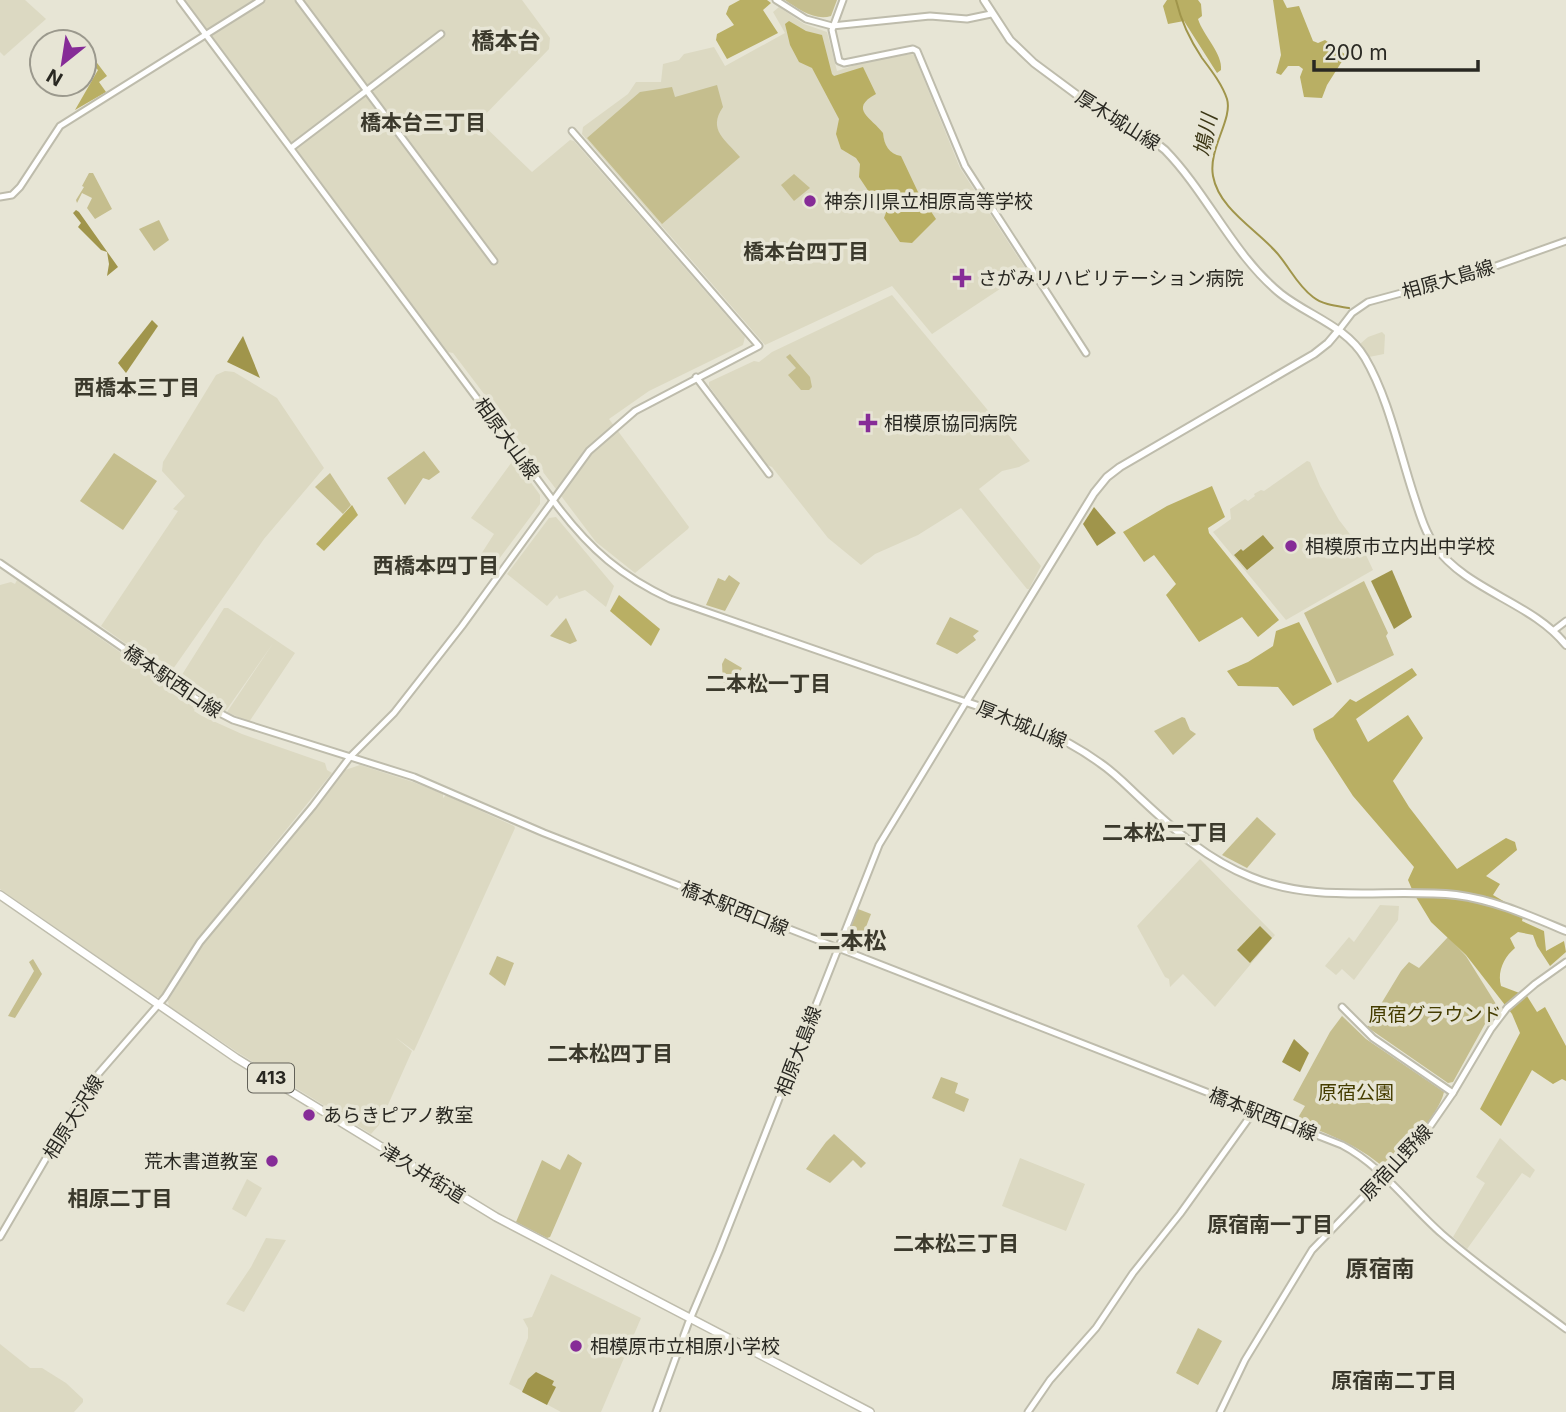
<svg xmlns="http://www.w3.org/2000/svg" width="1566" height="1412" font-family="Inter,'Noto Sans JP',sans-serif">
	<rect width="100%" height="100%" fill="#e7e5d5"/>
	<g fill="#dcd9c2">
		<path d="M0 0H25L46 19 4 56 0 52Z"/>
		<path d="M185 0H522L550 38 549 49 479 121 532 172 570 140 574 141 745 337 743 345 649 391 609 419 689 527 688 529 635 573 596 542 453 353 448 352Z"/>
		<path d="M779 7 804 24 827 32 837 71 865 62 911 54 914 55 960 168 1027 271 932 334 892 286 765 345 582 134 583 127 628 94 636 82H661L663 64 679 60 684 54 714 47 725 66 785 33 773 12Z"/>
		<path d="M892 295 1030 461 1019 467 1002 471 979 489 1041 566 1029 589H1027L961 508 918 535 875 554 861 565 828 538 772 467 767 465 709 386V382L754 361 759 362 772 352Z"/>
		<path d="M1382 332 1385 335 1384 354 1369 357 1360 344 1368 337Z"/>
		<path d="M225 371 234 372 277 398 324 468 264 539 173 669 136 644 132 648 101 626 178 511 173 509 185 496 162 471 163 462 216 375Z"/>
		<path d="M514 459 540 495V504L490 571 476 562 494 534 471 518Z"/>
		<path d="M1307 461 1310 462 1320 486 1339 520 1366 555 1373 570 1286 620 1213 532 1231 519 1230 509 1245 499 1248 501 1255 496 1254 494 1261 490 1264 491Z"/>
		<path d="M556 517 614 586 606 607 585 590 559 599 557 595 547 606 507 574 549 518Z"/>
		<path d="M17 580 197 706 194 711 202 716 242 734 325 763 327 770 332 773 197 940 161 997H156L0 889V585L11 582 15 584Z"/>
		<path d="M224 608H228L295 653 249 722 227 712 274 642 225 712 178 681Z"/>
		<path d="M360 765 413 782 443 794V798L446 795 514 826 515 828 414 1051 395 1037 412 1051 379 1125 371 1134 237 1052 169 1006 168 1001 203 944 345 770Z"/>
		<path d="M1200 859 1275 935 1215 1007 1183 974 1170 987 1169 979 1165 977 1137 926Z"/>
		<path d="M1380 905 1399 906 1398 920 1354 980 1342 969 1336 975 1325 966 1349 937 1354 942Z"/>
		<path d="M1500 1138 1535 1170 1530 1178 1522 1173 1467 1249 1453 1237 1485 1183 1476 1177Z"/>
		<path d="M1020 1158 1085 1184 1066 1231 1002 1206Z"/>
		<path d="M247 1179 262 1188 246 1217 232 1209Z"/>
		<path d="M266 1238 286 1240 244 1312 226 1304 251 1267Z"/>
		<path d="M551 1274 641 1318 601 1412H561L509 1384 528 1338V1328L523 1319 532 1317Z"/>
		<path d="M0 1344 30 1368H42L66 1383 83 1399V1402L74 1412H0Z"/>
	</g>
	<g fill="#c5be8e">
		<path d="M785 0H837L831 16C815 21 798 9 785 0Z"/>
		<path d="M717 85 723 107C707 130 726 140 740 157L662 224 587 138 640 92 672 87 675 97Z"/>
		<path d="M89 173H93L112 209 95 219 87 208 92 198 82 193 77 203 76 200 84 187 82 186Z"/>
		<path d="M794 174 810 188 794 201 781 185Z"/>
		<path d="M159 220 169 240 154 251 139 229Z"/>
		<path d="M790 354 810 377 812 387 809 390H801L788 375 796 368 786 357Z"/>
		<path d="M424 451 440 472 429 480 423 478 405 505 387 478Z"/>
		<path d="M114 453 157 481 123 530 80 501Z"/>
		<path d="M330 473 351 505 343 514 315 487Z"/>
		<path d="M729 575 740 583 725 611 706 605 718 578 725 581Z"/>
		<path d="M1364 581 1388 633 1386 636 1394 655 1337 683 1304 613Z"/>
		<path d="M950 617 979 631 973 636 976 640 957 654 936 644Z"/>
		<path d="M566 618 577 641 570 644 550 636Z"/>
		<path d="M725 658 742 668 732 686 723 682 722 664Z"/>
		<path d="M1182 717 1185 718 1190 730 1196 734 1173 755 1154 731Z"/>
		<path d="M1257 817 1276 834 1247 868 1222 855Z"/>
		<path d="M858 909 871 914 857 950 844 945Z"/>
		<path d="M1448 937 1466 956 1496 1004 1453 1082 1448 1083 1367 1027 1401 971 1409 962 1419 968Z"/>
		<path d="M497 956 514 963 505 986 489 974Z"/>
		<path d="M33 959 42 974 15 1018 8 1016 34 971 29 962Z"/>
		<path d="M1342 1016 1366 1039 1444 1092C1439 1115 1403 1154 1383 1167 1357 1144 1327 1134 1296 1121L1305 1106 1293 1100 1330 1032Z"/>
		<path d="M941 1077 958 1083 955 1093 969 1099 964 1112 932 1098Z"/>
		<path d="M834 1134 866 1163 861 1168 853 1160 830 1183 806 1169 826 1142Z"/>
		<path d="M568 1154 582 1163 550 1237 547 1238 516 1222 542 1160 560 1170Z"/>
		<path d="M1198 1328 1222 1341 1198 1385 1176 1373Z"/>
	</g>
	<g fill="#b9af64">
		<path d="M740 0H767L771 3 763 10 778 33 727 59 716 40 717 34 734 25 726 14 729 6Z"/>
		<path d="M1167 0H1198L1201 4 1202 16 1198 19C1203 35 1223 54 1221 70L1217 73 1184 21 1168 24 1163 6Z"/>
		<path d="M1273 0H1283L1287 8 1299 6 1313 41 1318 43 1325 40 1346 55 1327 85 1322 98 1304 97 1300 77 1303 69 1299 66H1288L1281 75 1276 73 1281 55Z"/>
		<path d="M789 21 806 31 822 35 832 74 834 76 863 67 876 94C848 109 872 118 883 133 884 145 889 154 901 156L918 192 936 219 912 243 900 242 884 218 888 207 877 191 869 192 859 177 860 164 856 158 841 149 836 134 839 119 812 68 799 62 790 45 785 24Z"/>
		<path d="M91 55 107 76 99 82 106 92 75 110 98 70 86 58Z"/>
		<path d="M1212 486 1225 517 1208 528 1209 533 1279 620 1258 637 1242 617 1199 642 1166 595 1176 584 1154 555 1144 562 1123 532 1167 506Z"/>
		<path d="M352 505 358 515 324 551 316 544Z"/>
		<path d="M619 595 660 629 651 646 610 611Z"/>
		<path d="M1299 622 1332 684 1293 706 1278 687 1238 686 1227 671 1248 662 1273 646 1276 631Z"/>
		<path d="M1412 668 1417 675 1356 719 1368 742 1408 715 1423 738 1393 781 1409 807 1457 869 1506 838 1515 842 1517 850 1486 876 1500 884 1493 895 1524 913 1522 921 1544 931 1546 951 1564 941 1566 952 1550 966 1537 946 1533 935 1518 932 1510 938 1515 948C1504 957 1497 972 1501 986L1527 996 1537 1012 1545 1007 1566 1046V1081L1562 1079 1553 1084 1532 1070 1501 1126 1480 1109 1520 1033 1512 1014 1466 955 1431 922 1414 894 1408 880 1414 867 1353 796 1316 739 1313 729 1333 717 1350 699 1356 702Z"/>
	</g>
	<g fill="#a0954b">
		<path d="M76 210 79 212 118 267 107 276 109 264 107 252 101 250 78 227 81 223 73 213Z"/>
		<path d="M152 320 158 326 126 373 118 363Z"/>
		<path d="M243 336 260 378 227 362Z"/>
		<path d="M1094 507 1116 533 1097 546 1083 524Z"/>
		<path d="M1263 535 1274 548 1247 570 1234 555 1241 549 1243 551Z"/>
		<path d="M1392 570 1412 617 1394 629 1371 581Z"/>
		<path d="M1260 926 1272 938 1250 963 1237 950Z"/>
		<path d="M1294 1039 1309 1053 1300 1072 1282 1062Z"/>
		<path d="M536 1372 554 1381 552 1385 556 1387 547 1405 522 1392 528 1379Z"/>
	</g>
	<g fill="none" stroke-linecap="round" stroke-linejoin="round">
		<path stroke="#a0954b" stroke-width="2" d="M1176 0C1181 21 1190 40 1202 58 1211 70 1222 84 1227 99 1233 119 1208 149 1213 176 1219 209 1256 229 1277 253 1290 268 1297 285 1313 297 1323 305 1337 306 1349 308"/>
		<defs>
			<g id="tertiary">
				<path d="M180 0 558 507C591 550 621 576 670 599L966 702 879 845 719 1251 688 1324 656 1412"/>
				<path d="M299 0 494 261"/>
				<path d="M776 0 806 19 832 26 930 16 967 19 991 14"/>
				<path d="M843 0 832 30 839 61 844 63 913 49 917 51 965 166 1086 353"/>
				<path d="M291 148 441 34"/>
				<path d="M0 197 12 195 20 187 60 126 261 0"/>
				<path d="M1339 330 1352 313 1368 302 1479 272 1566 241"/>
				<path d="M696 377 769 474"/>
				<path d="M0 563 210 708 233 720 414 777 544 833 1342 1145C1382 1166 1408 1204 1442 1234 1481 1268 1524 1298 1566 1329"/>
				<path d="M1553 631 1566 621"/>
				<path d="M1342 1007 1373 1038 1453 1093"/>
				<path d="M0 1237 76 1107 99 1073 165 997 200 942 313 806 350 757 394 713 462 626 589 451 635 411 759 346 572 131"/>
				<path d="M1028 1412 1050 1380 1096 1328 1133 1273 1180 1214 1254 1111"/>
				<path d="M1220 1412 1245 1360 1312 1250 1426 1132 1453 1093 1491 1029 1507 1008 1535 984 1566 962"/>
			</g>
			<g id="secondary">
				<path d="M984 0 1010 40 1034 63 1100 112 1155 142 1165 150C1208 194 1233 255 1281 294 1309 316 1346 326 1365 358 1388 397 1399 450 1413 493 1419 511 1424 530 1435 546 1467 591 1532 602 1566 645"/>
				<path d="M1339 330 1328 343 1314 354 1120 467 1107 477 1094 493 966 702C1014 718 1059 733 1100 763 1115 773 1127 786 1140 798 1174 830 1208 860 1251 877 1317 904 1387 888 1456 895 1495 900 1530 916 1566 931"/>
			</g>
			<path id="trunk" d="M0 895 236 1058 496 1217 870 1412"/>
		</defs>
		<use href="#tertiary" stroke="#bebcac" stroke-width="9"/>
		<use href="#secondary" stroke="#bebcac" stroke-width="10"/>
		<use href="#trunk" stroke="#bebcac" stroke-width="10"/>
		<use href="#tertiary" stroke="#fff" stroke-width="5"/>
		<use href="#secondary" stroke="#fff" stroke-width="6"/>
		<use href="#trunk" stroke="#fff" stroke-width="7"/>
	</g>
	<g fill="#862c97" stroke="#e7e5d5" stroke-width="2.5">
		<circle cx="810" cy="201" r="7"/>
		<path d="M958.5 267.5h7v7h7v7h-7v7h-7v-7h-7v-7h7z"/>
		<path d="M864.5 412.5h7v7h7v7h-7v7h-7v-7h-7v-7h7z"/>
		<circle cx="1291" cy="546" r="7"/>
		<circle cx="309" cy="1115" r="7"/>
		<circle cx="272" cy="1161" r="7"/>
		<circle cx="576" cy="1346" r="7"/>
	</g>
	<g text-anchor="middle" stroke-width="7" stroke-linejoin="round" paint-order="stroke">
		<rect fill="#e7e5d5" stroke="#626158" stroke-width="2" x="248" y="1063.5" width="46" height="29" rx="5"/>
		<g font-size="18" font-weight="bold" fill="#292822">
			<text x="271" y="1084">413</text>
		</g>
		<g font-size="19" fill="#292822" stroke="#e7e5d5">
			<text transform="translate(1118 120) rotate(32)" y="7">厚木城山線</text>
			<text transform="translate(1448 279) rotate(-16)" y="7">相原大島線</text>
			<text transform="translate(507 438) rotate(54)" y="7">相原大山線</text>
			<text transform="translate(173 681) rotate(34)" y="7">橋本駅西口線</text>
			<text transform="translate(1022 724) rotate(22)" y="7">厚木城山線</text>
			<text transform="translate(735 908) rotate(22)" y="7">橋本駅西口線</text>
			<text transform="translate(798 1051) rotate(-69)" y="7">相原大島線</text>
			<text transform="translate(1263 1114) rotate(21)" y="7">橋本駅西口線</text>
			<text transform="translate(73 1117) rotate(-58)" y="7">相原大沢線</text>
			<text transform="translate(1396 1162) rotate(-47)" y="7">原宿山野線</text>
			<text transform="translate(423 1173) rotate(31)" y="7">津久井街道</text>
		</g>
		<g font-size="19" fill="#292822" stroke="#e7e5d5" text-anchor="start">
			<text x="824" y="208">神奈川県立相原高等学校</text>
			<text x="978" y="285">さがみリハビリテーション病院</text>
			<text x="884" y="430">相模原協同病院</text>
			<text x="1305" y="553">相模原市立内出中学校</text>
			<text x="323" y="1122">あらきピアノ教室</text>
			<text x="258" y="1168" text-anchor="end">荒木書道教室</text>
			<text x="590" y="1353">相模原市立相原小学校</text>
		</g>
		<g font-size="19" fill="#453d00" stroke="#e7e5d5">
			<text x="1435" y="1021">原宿グラウンド</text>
			<text x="1356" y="1099">原宿公園</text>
		</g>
		<g font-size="21" font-weight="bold" fill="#3b392c" stroke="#e7e5d5">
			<text x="423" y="130">橋本台三丁目</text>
			<text x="806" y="259">橋本台四丁目</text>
			<text x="137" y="395">西橋本三丁目</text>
			<text x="436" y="573">西橋本四丁目</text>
			<text x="768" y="691">二本松一丁目</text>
			<text x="1165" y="840">二本松二丁目</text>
			<text x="610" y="1061">二本松四丁目</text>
			<text x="120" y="1206">相原二丁目</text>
			<text x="1270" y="1232">原宿南一丁目</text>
			<text x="956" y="1251">二本松三丁目</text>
			<text x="1394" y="1388">原宿南二丁目</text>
		</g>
		<g font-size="21" font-style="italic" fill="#3c3716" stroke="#e7e5d5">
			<text transform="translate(1206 135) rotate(-79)" y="7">鳩川</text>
		</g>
		<g font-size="23" font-weight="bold" fill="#3b392c" stroke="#e7e5d5">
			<text x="506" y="49">橋本台</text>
			<text x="852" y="949">二本松</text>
			<text x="1380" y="1277">原宿南</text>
		</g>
	</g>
	<g transform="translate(63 63) rotate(210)"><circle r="33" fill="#e7e5d5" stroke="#9b998d" stroke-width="2"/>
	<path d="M0-5L12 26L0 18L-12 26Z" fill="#862c97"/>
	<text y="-10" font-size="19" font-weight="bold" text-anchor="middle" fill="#292822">N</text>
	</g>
	<path d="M1314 60v10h164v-10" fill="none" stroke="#292822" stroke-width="3.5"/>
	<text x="1324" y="60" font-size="21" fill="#292822" stroke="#e7e5d5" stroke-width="5" paint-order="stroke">200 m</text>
</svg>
